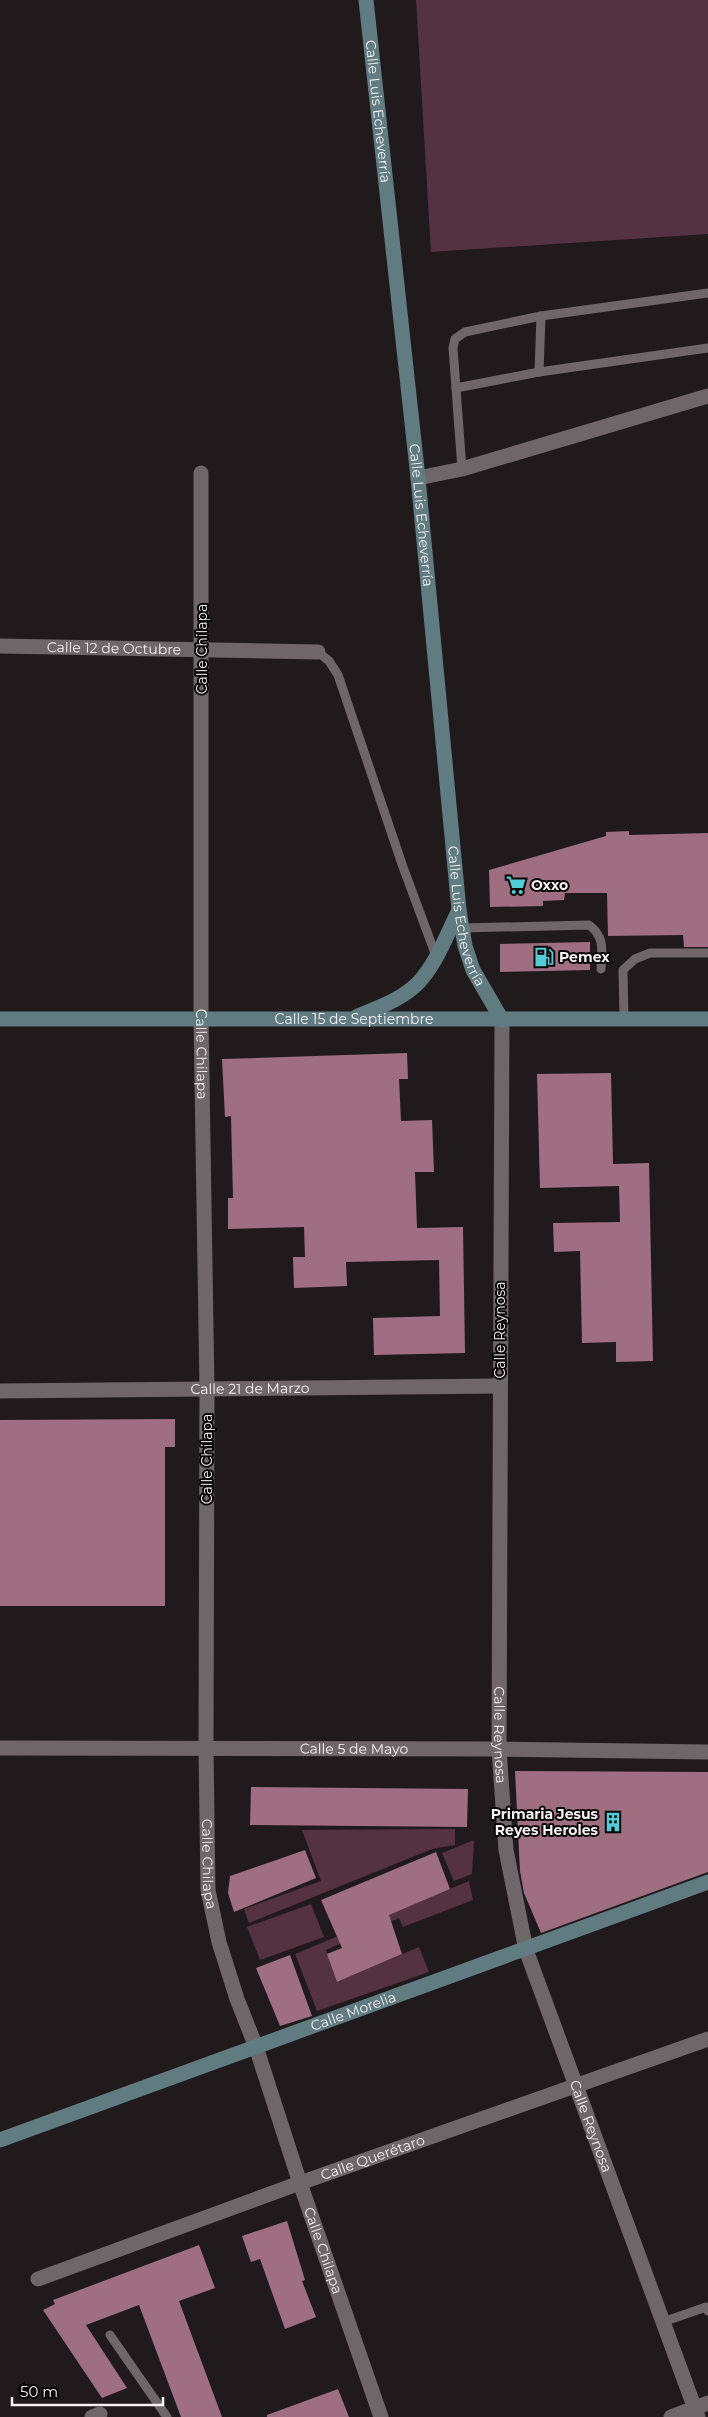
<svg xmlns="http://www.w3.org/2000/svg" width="708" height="2417" font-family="Montserrat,sans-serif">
	<rect width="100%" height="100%" fill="#211a1d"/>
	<g fill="#553240">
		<path d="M416 0H708V234L431 252Z"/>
		<path d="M455 1829V1845L432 1849 249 1923 244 1909 321 1881 302 1830Z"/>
		<path d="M474 1840 472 1874 454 1881 442 1853Z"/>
		<path d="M469 1881 473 1900 403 1927 399 1918 326 1950 337 1982 419 1947 429 1972 317 2011 295 1954Z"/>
		<path d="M311 1904 324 1937 260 1960 247 1927Z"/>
	</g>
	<g fill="#9f6e81">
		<path d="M629 831V835L708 833V947H684L683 935 608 936 607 893H565L564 900 543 901V906L490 907 489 870 606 836V832Z"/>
		<path d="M590 942V970L500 972V944Z"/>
		<path d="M407 1053 408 1079H399L401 1121 432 1120 434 1172H415L417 1228 463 1227 465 1353 374 1355 373 1318 440 1316 439 1260 346 1262 347 1286 294 1288 293 1257H305L304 1227 228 1229V1198H233L231 1116 225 1117 222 1059Z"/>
		<path d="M611 1073 613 1164 649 1163 653 1361 616 1362V1342L582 1343 580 1251 554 1252 553 1223 620 1222 619 1186 540 1188 537 1074Z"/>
		<path d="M175 1419V1447H165V1606H0V1420Z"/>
		<path d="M515 1771 708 1772V1872L541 1933 524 1893 520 1871Z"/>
		<path d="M251 1787 468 1789 467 1827 250 1825Z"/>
		<path d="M305 1850 316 1878 234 1912 228 1893 230 1876Z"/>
		<path d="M436 1852 450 1889 389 1915 402 1954 337 1982 327 1954 342 1948 321 1900Z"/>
		<path d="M290 1955 312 2016 280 2026 256 1968Z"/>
		<path d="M287 2221 305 2280 302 2281 316 2317 285 2329 260 2259 251 2262 242 2236Z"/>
		<path d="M199 2245 215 2288 179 2301 222 2417H181L139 2305 86 2325 127 2388 102 2398 43 2310 55 2304 53 2300Z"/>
		<path d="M338 2389 349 2417H267V2415Z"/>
	</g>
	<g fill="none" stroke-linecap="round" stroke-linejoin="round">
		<g stroke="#6f6669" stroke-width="9">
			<path d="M539 372 541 316"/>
			<path d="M456 388 539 372 708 348"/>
			<path d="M462 469 453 348 455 339 465 332 541 316 708 293"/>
			<path d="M318 652 329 661 338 675 403 867 436 956"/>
			<path d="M462 928 589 925C605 937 602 950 601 969"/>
			<path d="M624 1020 623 970 635 959 650 953H708"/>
			<path d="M663 2322 706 2307 708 2311"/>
			<path d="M110 2335 167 2417"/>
		</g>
		<g stroke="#6f6669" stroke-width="15">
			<path id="s1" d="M201 473V1020L207 1389 206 1748 208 1890 219 1942 237 1999 256 2047 300 2183 381 2417"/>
			<path d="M418 478 462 469 708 396"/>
			<path id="s2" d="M0 646 318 652"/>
			<path id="s3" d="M502 1020 499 1749 506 1850 526 1950 698 2417"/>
			<path id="s4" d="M0 1391 500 1386"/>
			<path id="s5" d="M0 1748 499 1749 708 1752"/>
			<path id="s6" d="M38 2279 300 2183 708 2039"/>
			<path d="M92 2417 100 2414"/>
			<path d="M671 2417 708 2403"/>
		</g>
		<g stroke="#607c81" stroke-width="15">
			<path id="s7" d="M366 0 418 478 459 910 465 946 473 970 502 1020"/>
			<path d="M356 1017C376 1008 401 1000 417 984 436 965 447 934 459 910"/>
			<path id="s8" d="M0 1019H708"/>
			<path id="s9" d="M0 2140 708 1882"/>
		</g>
	</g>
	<defs>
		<symbol id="supermarket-bare" viewBox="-9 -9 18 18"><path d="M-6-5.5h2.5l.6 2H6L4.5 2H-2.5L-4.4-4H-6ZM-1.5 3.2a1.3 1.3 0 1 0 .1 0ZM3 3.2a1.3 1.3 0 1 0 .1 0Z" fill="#52ccd6" stroke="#090607" stroke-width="2.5" paint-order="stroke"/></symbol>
		<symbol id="fuel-bare" viewBox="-9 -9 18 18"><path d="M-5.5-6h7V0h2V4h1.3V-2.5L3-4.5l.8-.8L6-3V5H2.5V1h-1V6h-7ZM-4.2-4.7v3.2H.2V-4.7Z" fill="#52ccd6" stroke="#090607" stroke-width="2.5" paint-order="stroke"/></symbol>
		<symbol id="building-bare" viewBox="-9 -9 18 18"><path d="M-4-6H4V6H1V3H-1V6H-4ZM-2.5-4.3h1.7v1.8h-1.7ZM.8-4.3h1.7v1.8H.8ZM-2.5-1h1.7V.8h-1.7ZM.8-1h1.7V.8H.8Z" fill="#52ccd6" stroke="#090607" stroke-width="2.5" paint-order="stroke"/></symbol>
	</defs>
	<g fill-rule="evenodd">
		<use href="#supermarket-bare" x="502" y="871" width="28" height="28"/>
		<use href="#fuel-bare" x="530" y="943" width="28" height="28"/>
		<use href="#building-bare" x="599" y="1808" width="28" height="28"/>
	</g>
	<g text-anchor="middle" stroke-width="4" stroke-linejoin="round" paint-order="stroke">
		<g font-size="14" fill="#f5f0f1" stroke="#090607">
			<text dy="5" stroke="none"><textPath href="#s7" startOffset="112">Calle Luis Echeverría</textPath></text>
			<text dy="5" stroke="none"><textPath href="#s7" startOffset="518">Calle Luis Echeverría</textPath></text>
			<text dy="5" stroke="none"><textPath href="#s2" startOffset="114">Calle 12 de Octubre</textPath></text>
			<text transform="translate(202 649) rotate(-90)" y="5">Calle Chilapa</text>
			<text dy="5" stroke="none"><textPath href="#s7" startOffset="922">Calle Luis Echeverría</textPath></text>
			<text dy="5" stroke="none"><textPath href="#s8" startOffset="354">Calle 15 de Septiembre</textPath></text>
			<text dy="5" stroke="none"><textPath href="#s1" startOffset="581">Calle Chilapa</textPath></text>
			<text transform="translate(500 1330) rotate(-90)" y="5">Calle Reynosa</text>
			<text dy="5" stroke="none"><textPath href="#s4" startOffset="250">Calle 21 de Marzo</textPath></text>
			<text transform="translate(207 1459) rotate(-90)" y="5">Calle Chilapa</text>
			<text dy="5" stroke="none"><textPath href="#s3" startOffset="715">Calle Reynosa</textPath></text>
			<text dy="5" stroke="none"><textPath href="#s5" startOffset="354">Calle 5 de Mayo</textPath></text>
			<text dy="5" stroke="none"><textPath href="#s1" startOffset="1391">Calle Chilapa</textPath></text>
			<text dy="5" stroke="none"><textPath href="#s9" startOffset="376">Calle Morelia</textPath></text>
			<text dy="5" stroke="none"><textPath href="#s3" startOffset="1120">Calle Reynosa</textPath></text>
			<text dy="5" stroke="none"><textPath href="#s6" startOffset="356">Calle Querétaro</textPath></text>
			<text dy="5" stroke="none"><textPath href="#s1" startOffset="1796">Calle Chilapa</textPath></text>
		</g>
		<g font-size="14" font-weight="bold" fill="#f5f0f1" stroke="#090607" text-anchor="start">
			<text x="531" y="890">Oxxo</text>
			<text x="559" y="962">Pemex</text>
			<text x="598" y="1819" text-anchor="end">Primaria Jesus<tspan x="598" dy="16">Reyes Heroles</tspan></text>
		</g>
	</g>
	<path d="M12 2397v8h151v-8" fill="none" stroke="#f5f0f1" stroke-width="2.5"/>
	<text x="20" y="2397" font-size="15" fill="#f5f0f1" stroke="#090607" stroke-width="4" paint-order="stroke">50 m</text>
</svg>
